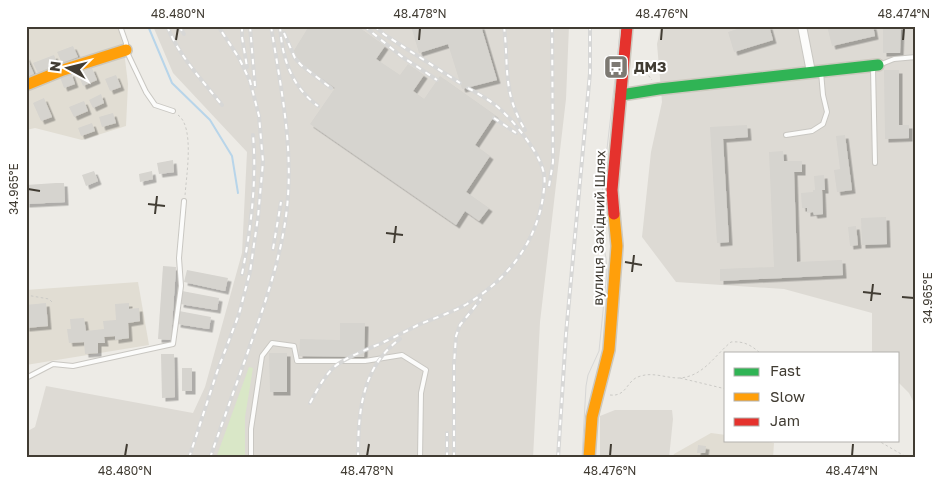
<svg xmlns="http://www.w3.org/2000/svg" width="942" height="484" font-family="'Golos Text',sans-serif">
	<defs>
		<filter id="shadow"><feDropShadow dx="3.5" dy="3.5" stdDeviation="0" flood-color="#0004"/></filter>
	</defs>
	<rect width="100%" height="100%" fill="#edebe6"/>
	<g fill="#e1ddd3">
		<path d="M26 26H121L128 84 126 126 82 140 35 128 26 130Z"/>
		<path d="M138 282 149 345 26 365V290Z"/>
		<path d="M711 433 726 435V440H759L774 443 773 458H672L674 454Z"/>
	</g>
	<g fill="#dddad4">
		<path d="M153 26H569L566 99 540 322 533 458H26V432L35 427 46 386 193 413 205 387 242 253 247 152 173 73Z"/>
		<path d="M661 26H916V407L909 393 898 382V353H872V313L784 289 676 282 642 237 651 152 662 102 657 44Z"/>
		<path d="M615 410H672L673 419 669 458H600V416Z"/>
	</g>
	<path fill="#d9e7c7" d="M249 367 253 368 245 417V458H216Z"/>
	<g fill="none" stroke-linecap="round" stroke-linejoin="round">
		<path stroke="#b8d5ea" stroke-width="2" d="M148 26 172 83 210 120 232 156 238 193"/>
	</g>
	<g fill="#d6d4cf" filter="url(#shadow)">
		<path d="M309 26H357L385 46 376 59 400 75 408 64 424 75 413 91 424 99 440 76 495 115 475 145 490 156 466 192 489 208 479 221 465 211 456 225 310 124 335 88 304 66 293 52Z"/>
		<path d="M411 26H481L497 80 462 89 448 44 419 53Z"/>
		<path d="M746 26H769L773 40 734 52 728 32Z"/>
		<path d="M827 26H873L875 36 832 46Z"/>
		<path d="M883 26H901L900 53H883Z"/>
		<path d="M73 46 78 57 62 63 57 52Z"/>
		<path d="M54 55 58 65 38 73 33 63Z"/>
		<path d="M26 56 34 74 27 77 26 75Z"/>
		<path d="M92 68 97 80 83 86 78 74Z"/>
		<path d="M884 70H899V125H909V138L885 139Z"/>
		<path d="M71 73 75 84 64 88 60 77Z"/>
		<path d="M116 75 121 87 110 91 105 79Z"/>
		<path d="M101 94 104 103 93 108 89 100Z"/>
		<path d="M44 98 52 117 41 121 33 103Z"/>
		<path d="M84 101 88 111 74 117 69 107Z"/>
		<path d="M113 113 116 123 102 127 99 117Z"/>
		<path d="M92 123 95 131 81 136 78 128Z"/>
		<path d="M747 125 748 137 723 139 729 242 717 243 710 127Z"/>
		<path d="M845 135 852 190 837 192 834 170 840 169 836 136Z"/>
		<path d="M783 151 784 161H802V172H794L797 262 842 260 843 275 720 281V269L774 267 769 152Z"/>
		<path d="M173 160 174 172 159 174 157 163Z"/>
		<path d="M94 171 98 181 86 186 82 175Z"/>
		<path d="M152 171 153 179 140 182 139 174Z"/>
		<path d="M824 175 825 190H822L823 214 814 215 813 212 807 213V208H802L801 193 813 192V190H815L814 176Z"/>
		<path d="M56 183H64L65 202 26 204V185Z"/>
		<path d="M886 217 887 244 862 245 861 218Z"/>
		<path d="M856 226 858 245 850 246 848 227Z"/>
		<path d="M163 266 176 267 171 340 158 339Z"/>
		<path d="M187 270 228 278 225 291 184 282Z"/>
		<path d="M182 291 219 298 217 310 180 304Z"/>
		<path d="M46 303 48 326 26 328V305Z"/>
		<path d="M129 303V309L139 308 140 321 128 323 129 338 115 340V336L104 337 105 343H98V353L85 354 84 342 69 343 67 329H71L70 319 84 318 86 331 104 329 103 321 116 320 115 304Z"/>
		<path d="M179 311 211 317 209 329 177 324Z"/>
		<path d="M340 323H365L364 357 299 356 300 339 340 340Z"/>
		<path d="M269 353H287V392H270Z"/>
		<path d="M161 354H174L175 397 162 398Z"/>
		<rect x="182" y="368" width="10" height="23"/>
		<path d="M698 445 706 446 705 453H697Z"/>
	</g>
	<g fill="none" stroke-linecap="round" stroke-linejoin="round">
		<defs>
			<g id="lane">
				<path d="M120 26 126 43V50L146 92 155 105 173 111"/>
				<path d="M879 65 894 59 916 57V149"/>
				<path d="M873 68 875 163"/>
				<path d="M786 135 812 131 823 124 827 112 823 95 821 72"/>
				<path d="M26 378 53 364 73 366 173 344 181 286 179 258 184 201"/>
				<path d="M251 458V429L262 356 272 343 294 346 297 361H365L402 355 426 370 421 393 420 458"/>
			</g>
			<path id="street" d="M802 26 811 72"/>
			<path id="fast" d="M621 95 659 89 878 65"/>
			<g id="slow">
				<path d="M26 85 63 70 126 50"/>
				<path d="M589 458 592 417 609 350 617 246 614 214"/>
			</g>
			<path id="jam" d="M614 214 612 190 627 26"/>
		</defs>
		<use href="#lane" stroke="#c9c7c2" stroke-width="6"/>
		<use href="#street" stroke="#c9c7c2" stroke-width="10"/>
		<use href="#fast" stroke="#ccc8be" stroke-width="14"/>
		<use href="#slow" stroke="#ccc8be" stroke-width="14"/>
		<use href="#jam" stroke="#ccc8be" stroke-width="14"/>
		<g stroke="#cbcac6" stroke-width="1" stroke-dasharray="2.5 2.5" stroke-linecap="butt">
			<path d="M636 60 652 80"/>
			<path d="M178 115C195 127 186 177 185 196"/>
			<path d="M26 295 49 299 52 302"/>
			<path d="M680 378 726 389"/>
			<path d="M610 395C628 397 626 379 641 376 653 372 666 378 679 378 703 377 715 355 731 342 744 341 751 345 760 353"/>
			<path d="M877 440 908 458"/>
		</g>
		<use href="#lane" stroke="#fcfcfb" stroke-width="4"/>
		<use href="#street" stroke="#fcfcfb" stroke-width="8"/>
		<use href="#fast" stroke="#30b455" stroke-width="11"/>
		<use href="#slow" stroke="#ff9f0a" stroke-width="11"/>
		<use href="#jam" stroke="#e5322d" stroke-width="11"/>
		<path stroke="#d7d7d6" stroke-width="1" d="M582 458 586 386 588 375 599 351 607 271 606 258 599 226V219L621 26"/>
		<defs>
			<g id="rail">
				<path d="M167 26C179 56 202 80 222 105"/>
				<path d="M179 26 184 34"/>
				<path d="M242 26V37L247 67"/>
				<path d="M250 26 255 86"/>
				<path d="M280 26C282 58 291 86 318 106"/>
				<path d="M364 26 401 56 437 80"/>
				<path d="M374 26 385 35 460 83"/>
				<path d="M504 26C509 68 502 91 525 130"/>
				<path d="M284 33 295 58 301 65 331 88"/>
				<path d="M494 118 516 133"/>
				<path d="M549 186 553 162 552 26"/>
				<path d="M273 249 281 202"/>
				<path d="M242 274C251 229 257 180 253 135"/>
				<path d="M310 403C317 390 323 378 333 368 345 357 369 349 384 342 395 337 406 331 418 325 434 318 451 313 467 304 507 280 536 243 543 197 544 188 546 179 543 170 538 150 510 116 494 104 486 98 477 93 468 88"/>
				<path d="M189 458 217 372 239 314 250 272 258 217 263 162 259 116 250 81 239 58 218 26"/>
				<path d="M210 458C225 415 241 372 256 329 271 285 285 242 288 196 292 138 280 83 271 26"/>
				<path d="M358 458C358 414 361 367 400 339"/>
				<path d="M447 458V433"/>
				<path d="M454 458V364L456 336 460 325 481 299"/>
				<path d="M558 458 566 334 590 73V26"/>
			</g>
		</defs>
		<use href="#rail" stroke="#d7d7d6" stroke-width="4"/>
		<use href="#rail" stroke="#fff" stroke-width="2" stroke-dasharray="5.5" stroke-linecap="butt"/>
	</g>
	<path fill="none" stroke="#413c33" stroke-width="2" d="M176 40 178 28M419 40 420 28M661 40 662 28M903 40 904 28M28 189 40 191M148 204 165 206M155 214 157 196M386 233 403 235M394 243 396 226M625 262 642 265M632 272 634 255M863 292 881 294M902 297 914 298M871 301 873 284M125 456 127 444M367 456 369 444M610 456 611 444M852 456 853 444"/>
	<defs>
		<symbol id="bus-square" viewBox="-11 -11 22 22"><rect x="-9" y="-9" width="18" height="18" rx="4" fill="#7d7972" stroke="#fff"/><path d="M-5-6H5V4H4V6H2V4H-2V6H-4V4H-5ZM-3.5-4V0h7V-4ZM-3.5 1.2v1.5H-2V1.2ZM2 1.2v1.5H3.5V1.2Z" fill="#fff"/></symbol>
	</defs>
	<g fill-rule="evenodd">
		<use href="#bus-square" x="602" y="53" width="28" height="28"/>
	</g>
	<g text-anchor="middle" stroke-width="4" stroke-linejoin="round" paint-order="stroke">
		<g font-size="14" font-weight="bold" fill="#413c33" stroke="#fff" text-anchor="start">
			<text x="634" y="72">ДМЗ</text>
		</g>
		<g font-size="14" fill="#413c33" stroke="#fff">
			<text transform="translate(599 228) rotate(-89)" y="5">вулиця Західний Шлях</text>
		</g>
	</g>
	<rect width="942" height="484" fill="none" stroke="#ffffff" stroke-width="55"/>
	<rect x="724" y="352" width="175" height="90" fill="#ffffff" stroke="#b3b1ad"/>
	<rect x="734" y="368" width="25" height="8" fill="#30b455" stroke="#b3b1ad"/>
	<text x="770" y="376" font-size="15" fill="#413c33">Fast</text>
	<rect x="734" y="393" width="25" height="8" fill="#ff9f0a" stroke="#b3b1ad"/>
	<text x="770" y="402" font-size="15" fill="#413c33">Slow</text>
	<rect x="734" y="418" width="25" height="8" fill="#e5322d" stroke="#b3b1ad"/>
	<text x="770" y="426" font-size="15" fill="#413c33">Jam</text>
	<g transform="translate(68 68) rotate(277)" stroke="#ffffff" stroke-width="4" paint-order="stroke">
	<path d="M0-4L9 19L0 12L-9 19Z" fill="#413c33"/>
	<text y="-8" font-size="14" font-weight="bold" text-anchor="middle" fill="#413c33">N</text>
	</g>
	<rect x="28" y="28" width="886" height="428" fill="none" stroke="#413c33" stroke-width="2"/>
	<g font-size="12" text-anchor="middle" fill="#413c33">
		<text x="178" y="18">48.480°N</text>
		<text x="420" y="18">48.478°N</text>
		<text x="662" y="18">48.476°N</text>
		<text x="904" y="18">48.474°N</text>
		<text transform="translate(14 189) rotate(-90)" y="4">34.965°E</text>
		<text transform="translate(928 298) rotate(-90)" y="4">34.965°E</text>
		<text x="125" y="475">48.480°N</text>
		<text x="367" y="475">48.478°N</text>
		<text x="610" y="475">48.476°N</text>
		<text x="852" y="475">48.474°N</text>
	</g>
</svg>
